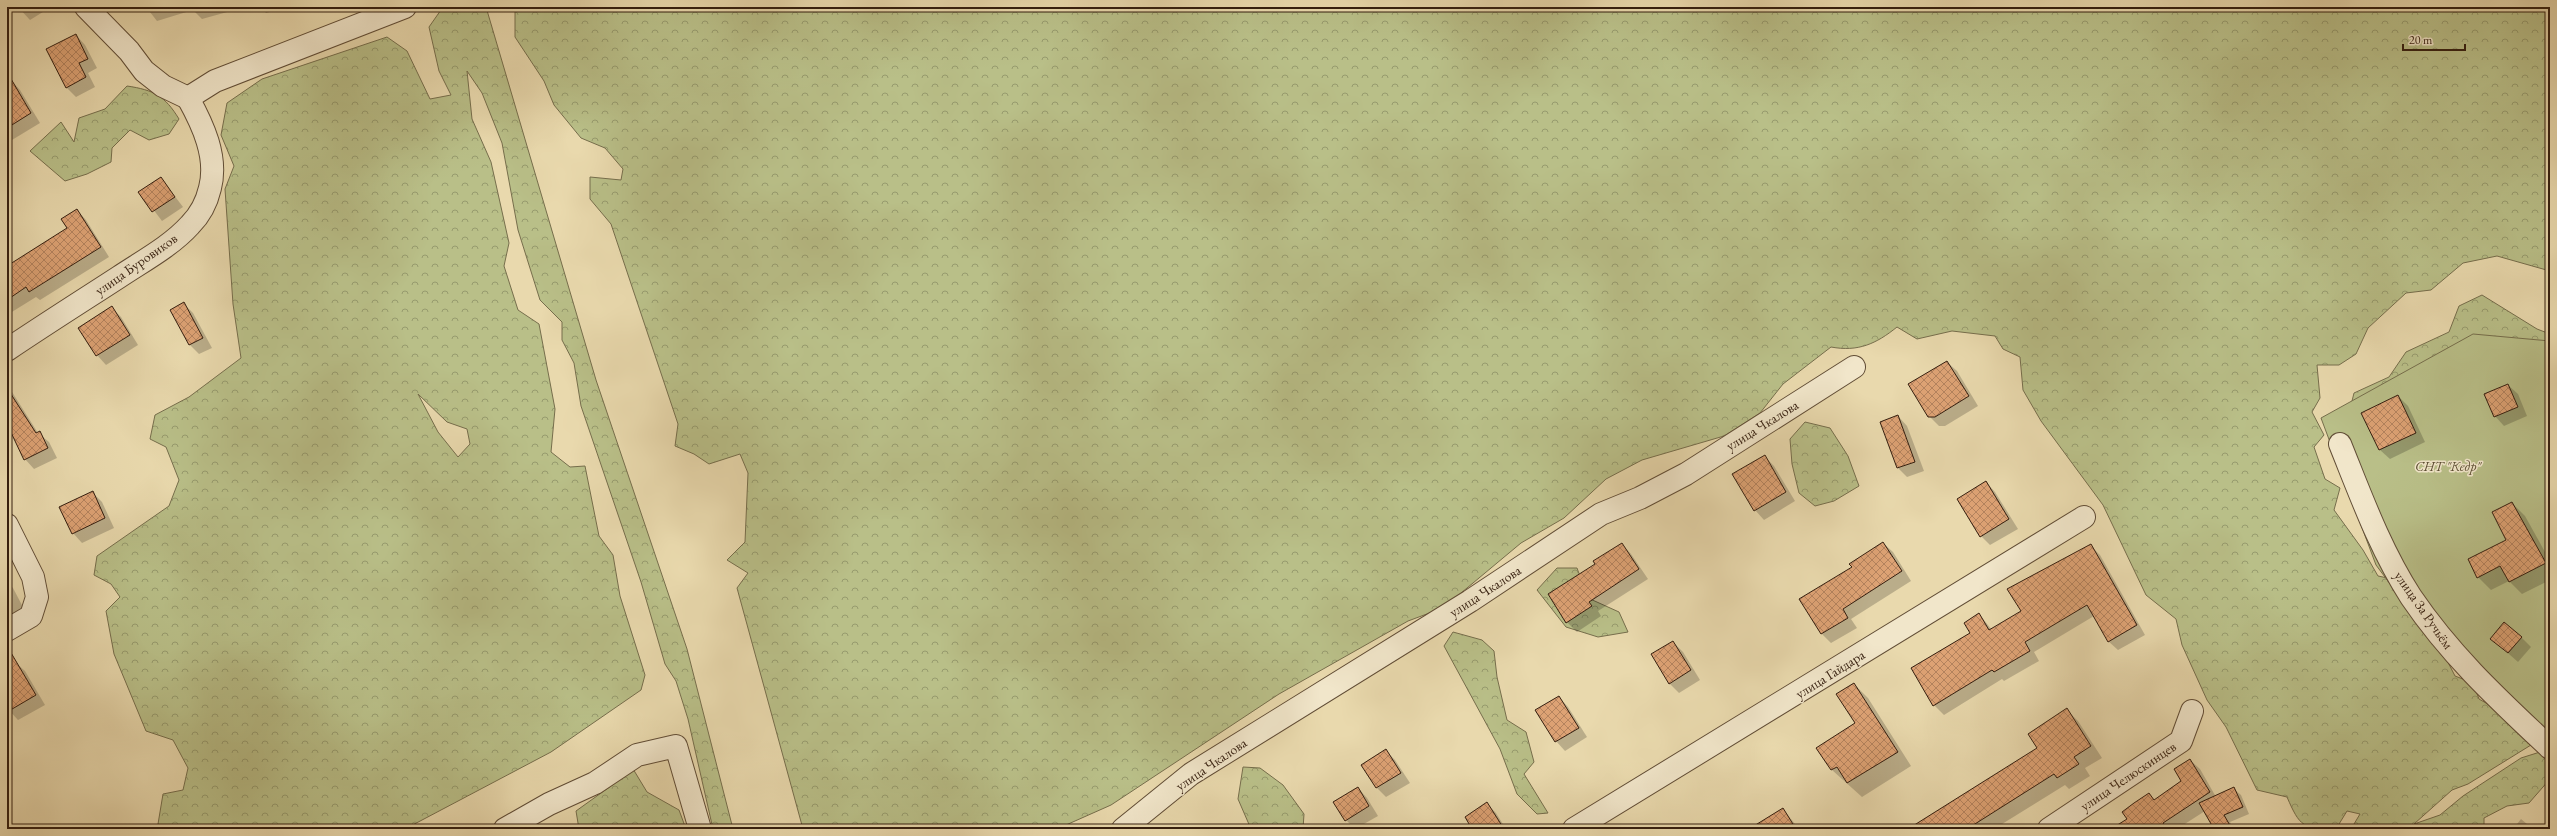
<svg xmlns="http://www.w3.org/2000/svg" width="2557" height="836" font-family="'EB Garamond',serif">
	<defs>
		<pattern id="forest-crowns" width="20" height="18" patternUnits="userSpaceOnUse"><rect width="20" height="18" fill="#b9bf88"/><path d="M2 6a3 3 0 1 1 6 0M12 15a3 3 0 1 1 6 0" fill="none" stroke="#979b6e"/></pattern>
		<pattern id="building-cross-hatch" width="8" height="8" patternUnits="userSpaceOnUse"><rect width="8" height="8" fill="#dda274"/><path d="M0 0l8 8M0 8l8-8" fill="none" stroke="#b4835e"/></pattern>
	</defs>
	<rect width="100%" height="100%" fill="#e9d9ad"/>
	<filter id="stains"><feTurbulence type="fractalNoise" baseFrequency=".005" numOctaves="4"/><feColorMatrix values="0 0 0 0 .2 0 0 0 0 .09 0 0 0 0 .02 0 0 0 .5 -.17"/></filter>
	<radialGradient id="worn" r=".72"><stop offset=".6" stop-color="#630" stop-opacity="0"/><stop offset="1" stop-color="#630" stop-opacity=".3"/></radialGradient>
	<g fill="url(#forest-crowns)" stroke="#766e4c" fill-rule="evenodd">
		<path d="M443 7H486L596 380 687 649 733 829H713L688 719 676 681 665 664 641 582 581 406 574 363 562 340V322L540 300 518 230 502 143 482 93 467 71 472 119 491 162 509 243 504 266 518 310 539 324 555 409 551 452 570 467 585 466 599 536 613 555 620 596 645 675 641 690 551 752 405 829H197L193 826C182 832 169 829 158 824L163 794 183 790 188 768 173 740 146 731 114 654 106 611 120 597 111 584 94 575 97 556 169 506 179 480 166 447 150 439 155 415 189 397 241 358 233 304 225 189 234 166 221 135 227 103 262 79 387 37 407 51 430 99 451 95 439 71 429 27ZM418 394 447 422 467 429 470 444 458 457 438 432Z"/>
		<path d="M515 7H2550V271L2497 256 2463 263 2431 290 2406 293 2368 328 2356 354 2339 365H2317L2320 398 2312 412 2324 435 2314 447 2325 479 2340 488 2334 510 2363 550 2378 576 2407 582 2455 676 2473 683 2479 699 2505 714 2531 745 2468 784 2452 790 2414 824 2440 815 2463 796 2521 758 2540 752 2549 755 2550 779 2529 803 2507 806 2484 818V829H2351L2360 814 2347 811 2336 829C2303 829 2300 827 2287 797L2257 790 2226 727 2207 700 2182 645 2176 619 2146 595 2103 505 2041 421 2023 390 2020 357 2003 349 1995 336 1952 331 1917 339 1897 327C1876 344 1858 352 1831 347L1783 384 1760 413 1724 436 1642 460 1606 479 1564 518 1521 543 1443 608 1408 621 1279 694 1111 805 1057 829H803L737 588 748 573 727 560 745 542 748 473 740 454 709 464 694 454 675 446 678 424 611 224 590 199V177L621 180 623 169 605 148 581 138 554 105 544 81 515 37Z"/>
		<path d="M127 86C154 90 165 96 179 119L169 134 149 140 130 130 112 148 111 162 87 174 65 181 30 151 61 122 74 142 79 118 105 109Z"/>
		<path d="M2482 295 2537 329 2550 334V360L2350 409 2354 393 2389 377 2406 352 2449 332 2459 306Z"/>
		<path d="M1805 422 1830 428 1848 456 1859 486 1834 501 1815 506 1799 493 1792 464 1790 439Z"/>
		<path d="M1557 568H1577L1588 598 1619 612 1628 632 1598 637 1566 627 1537 590Z"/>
		<path d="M1453 632 1482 640 1494 651 1497 677 1507 720 1526 732 1534 762 1524 774 1548 813 1537 814 1517 794 1500 749 1444 646Z"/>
		<path d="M624 754 647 792 679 810 686 829H579L576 811 615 783Z"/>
		<path d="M1243 767 1260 768 1283 785 1304 814 1303 829H1251L1238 799Z"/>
	</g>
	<path fill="#b9bf88" stroke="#766e4c" d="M2473 334 2550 341V757L2451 666 2376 565 2321 418Z"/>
	<g fill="#0003">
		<path d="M18 7H51L30 20Z"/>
		<path d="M146 7H230L231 11 202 19 193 10 157 21Z"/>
		<path d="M260 7H288L266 13Z"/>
		<path d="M76 35 85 45 97 68 88 73 95 87 76 97 66 87Z"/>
		<path d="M11 80 20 90 40 123 7 143V83Z"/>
		<path d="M161 178 183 207 162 221 140 192Z"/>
		<path d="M77 210 86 220 109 257 40 300 36 297 7 315V266L68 228Z"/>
		<path d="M184 304 193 313 212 348 199 354 190 345 171 310Z"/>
		<path d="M112 308 121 317 138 345 106 365 97 355Z"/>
		<path d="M1947 362 1957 371 1978 406 1945 426H1939L1929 416Z"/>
		<path d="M7 384 38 433 49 442 57 458 34 469 25 459 13 434 7 438Z"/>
		<path d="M2508 385 2518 394 2527 416 2504 426 2495 416Z"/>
		<path d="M2398 396 2408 406 2425 442 2390 459 2380 450 2363 414Z"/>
		<path d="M1898 416 1907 426 1924 471 1907 477 1898 468Z"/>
		<path d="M1765 457 1774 466 1795 501 1764 520 1755 510Z"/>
		<path d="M1986 482 1995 492 2018 529 1990 545 1981 536Z"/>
		<path d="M93 493 102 502 114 528 82 543 73 533Z"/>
		<path d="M2512 503 2525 516 2550 561V580L2522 594 2509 581 2491 590 2478 577 2507 541Z"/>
		<path d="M1883 543 1893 552 1911 581 1851 619 1857 628 1831 643 1822 634 1801 600 1853 568Z"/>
		<path d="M1622 544 1631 554 1648 579 1598 611 1601 616 1577 632 1567 622 1597 565Z"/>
		<path d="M2091 546 2100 555 2145 635 2118 650 2108 641 2094 616 2034 652 2039 661 2004 681 2002 679 1944 715 1934 705 1979 614 1992 630 2022 611Z"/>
		<path d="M7 582 13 588 24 609 7 617Z"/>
		<path d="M2521 637 2531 647 2518 662 2492 639Z"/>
		<path d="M1673 642 1683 652 1700 680 1679 693 1669 683Z"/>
		<path d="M15 662 25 671 45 705 18 720 7 708V667Z"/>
		<path d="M1854 684 1868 698 1911 766 1862 797 1832 770 1818 748 1856 724Z"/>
		<path d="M1559 697 1568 707 1587 737 1565 751 1556 741Z"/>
		<path d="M2067 710 2078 721 2102 758 2085 768 2090 776 2069 789 2065 785 1994 829H1910L2039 748Z"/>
		<path d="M1386 751 1395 760 1410 783 1386 797 1377 788 1363 765Z"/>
		<path d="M2190 760 2200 769 2216 797 2234 789 2241 795 2249 814 2230 822 2234 829H2216L2205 811 2177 829H2113L2129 819 2149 795 2155 800 2183 782Z"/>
		<path d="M1358 788 1367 798 1378 816 1355 829 1346 820Z"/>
		<path d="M1487 804 1496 813 1506 829H1473Z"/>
		<path d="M1783 809 1799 829H1760Z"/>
		<path d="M2550 818V829H2541Z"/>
		<path d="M2521 819 2533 829H2513Z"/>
	</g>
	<g fill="url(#building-cross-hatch)" stroke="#341e0f">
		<path d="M76 34 88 59 79 63 86 77 66 88 46 49Z"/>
		<path d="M7 72 31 113 7 128Z"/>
		<path d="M161 177 175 197 152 212 138 192Z"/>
		<path d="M77 209 101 247 29 292 26 287 7 300V266L67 228 61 219Z"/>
		<path d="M184 302 203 338 189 345 170 310Z"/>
		<path d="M112 306 130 335 96 356 78 328Z"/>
		<path d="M1947 361 1969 396 1935 417H1928L1908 384Z"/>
		<path d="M2508 384 2518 407 2494 417 2484 394Z"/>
		<path d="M7 388 36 433 40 431 48 448 24 460 7 424Z"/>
		<path d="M2398 395 2416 433 2379 450 2361 413Z"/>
		<path d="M1898 415 1915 462 1897 468 1880 422Z"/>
		<path d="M1765 455 1786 492 1754 511 1732 474Z"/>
		<path d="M1986 481 2009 519 1980 537 1957 499Z"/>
		<path d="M93 491 105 518 72 534 59 507Z"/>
		<path d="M2512 502 2546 563 2509 582 2500 566 2477 578 2468 559 2506 540 2492 512Z"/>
		<path d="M1883 542 1902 571 1843 609 1848 618 1821 634 1799 599 1852 567 1849 564Z"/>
		<path d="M1622 543 1639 569 1589 602 1592 606 1566 623 1548 594 1595 564 1593 561Z"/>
		<path d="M2091 544 2137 625 2108 642 2087 605 2025 642 2030 651 1994 672 1992 670 1933 706 1911 668 1970 633 1964 623 1979 613 1989 630 2021 611 2007 589Z"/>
		<path d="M2504 622 2522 637 2508 653 2490 639Z"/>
		<path d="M1673 641 1691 670 1669 684 1651 654Z"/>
		<path d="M7 646 36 695 7 712Z"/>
		<path d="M1854 683 1898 752 1847 783 1837 767 1831 770 1816 748 1855 723 1836 694Z"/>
		<path d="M1559 696 1579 728 1555 742 1535 710Z"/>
		<path d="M2067 708 2091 746 2074 757 2079 764 2057 778 2054 774 1967 829H1908L2037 748 2028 734Z"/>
		<path d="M1386 749 1401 773 1376 788 1361 765Z"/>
		<path d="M2190 759 2210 792 2163 823 2167 829H2111L2127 819 2122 812 2134 803 2149 793 2154 800 2181 781 2174 769Z"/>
		<path d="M1358 787 1369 806 1345 821 1333 802Z"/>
		<path d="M2234 787 2243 807 2224 815 2232 829H2214L2199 803Z"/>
		<path d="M1487 802 1504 829H1472L1465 817Z"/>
		<path d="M1783 808 1796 829H1749Z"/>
	</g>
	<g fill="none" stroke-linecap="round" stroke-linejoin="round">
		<defs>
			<g id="minor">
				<path d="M86 7 129 51 144 71 163 86 188 98"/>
				<path d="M188 98 215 81 405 7"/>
				<path d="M7 350C44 325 82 301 119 277 143 261 171 246 190 225 200 215 207 201 210 188 218 157 203 125 188 98"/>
				<path d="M2340 444C2361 496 2380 549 2411 597 2451 656 2499 700 2550 748"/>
				<path d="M7 525 33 577 37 597 31 616 7 630"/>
				<path d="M505 829 549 804 595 783 637 755 676 746 700 829"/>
				<path d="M1123 829 1191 774 1470 601 1601 514 1640 498 1686 474 1854 367"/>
				<path d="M1574 829 2084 517"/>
				<path d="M2049 829 2181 741 2192 711"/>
			</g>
		</defs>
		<use href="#minor" stroke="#614d36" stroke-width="24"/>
		<use href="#minor" stroke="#f1e6ca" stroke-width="22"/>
	</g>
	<g text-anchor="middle" stroke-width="3" stroke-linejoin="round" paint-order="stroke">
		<g font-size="14" fill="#341e0f" stroke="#f1e6ca">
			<text transform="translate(136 264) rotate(-35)" y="5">улица Буровиков</text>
			<text transform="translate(1762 425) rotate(-32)" y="5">улица Чкалова</text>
			<text transform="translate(1485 591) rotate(-33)" y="5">улица Чкалова</text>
			<text transform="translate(2424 610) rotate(55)" y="5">улица За Ручьём</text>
			<text transform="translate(1830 674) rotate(-32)" y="5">улица Гайдара</text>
			<text transform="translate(1211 764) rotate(-34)" y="5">улица Чкалова</text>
			<text transform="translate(2128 776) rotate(-34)" y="5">улица Челюскинцев</text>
		</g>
		<g font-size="14" font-style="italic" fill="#5c4e33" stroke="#f1e6ca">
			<text x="2448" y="471">СНТ "Кедр"</text>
		</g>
	</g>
	<rect width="2557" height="836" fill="none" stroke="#e9d9ad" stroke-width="24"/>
	<rect x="8" y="8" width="2541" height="820" fill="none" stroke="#341e0f" stroke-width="2"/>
	<rect x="12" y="12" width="2533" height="812" fill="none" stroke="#341e0f"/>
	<path d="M2403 44v6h62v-6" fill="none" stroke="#341e0f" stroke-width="2"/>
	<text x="2409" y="44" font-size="12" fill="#341e0f" stroke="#f1e6ca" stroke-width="3" paint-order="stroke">20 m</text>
	<rect width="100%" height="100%" filter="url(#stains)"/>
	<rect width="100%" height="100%" fill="url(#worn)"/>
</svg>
